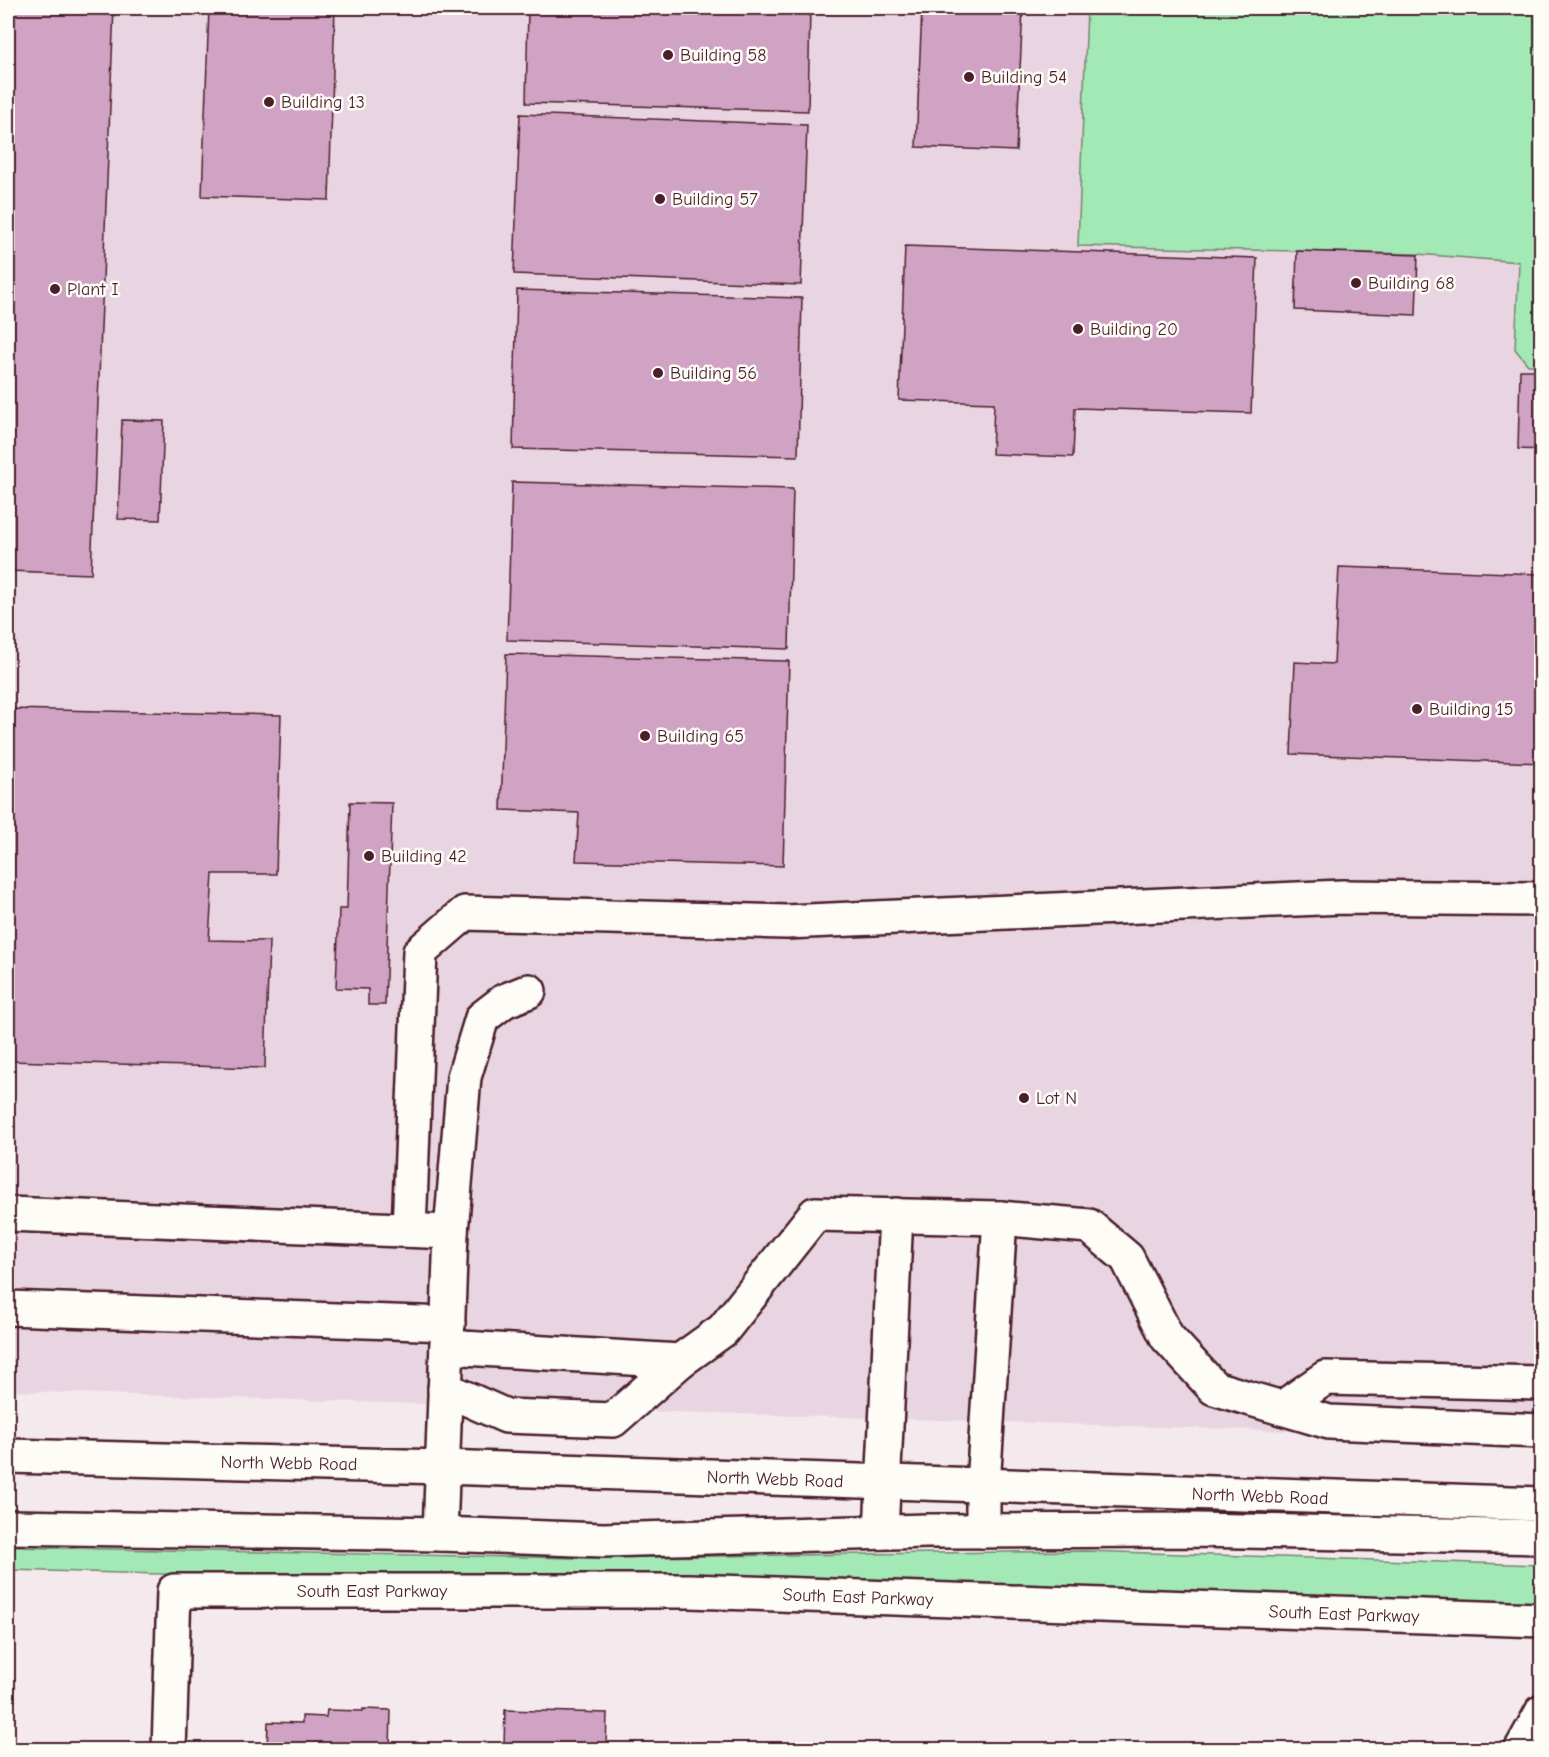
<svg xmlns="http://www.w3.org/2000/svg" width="1549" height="1757" font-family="'Comic Neue',sans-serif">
	<rect width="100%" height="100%" fill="#f4eaed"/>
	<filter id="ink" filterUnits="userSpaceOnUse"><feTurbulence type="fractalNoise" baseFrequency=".0167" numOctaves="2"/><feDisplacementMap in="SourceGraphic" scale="12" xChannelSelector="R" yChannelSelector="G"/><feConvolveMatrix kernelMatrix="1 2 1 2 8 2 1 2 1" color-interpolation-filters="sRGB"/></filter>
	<g filter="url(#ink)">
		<path fill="#e9d5e1" d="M8 8H1541V1439L8 1391Z"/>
		<g fill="#a2e9b6" stroke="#768470" stroke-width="1.5">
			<path d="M1087 8H1541V365H1528L1515 349 1519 262 1417 254 1078 246Z"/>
			<path d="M8 1547 574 1558 1085 1551 1541 1565 1542 1610 8 1570Z"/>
		</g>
		<g fill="#d0a3c5" stroke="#4a1f2b" stroke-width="1.5">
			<path d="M8 8H114L91 574 8 571Z"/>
			<path d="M209 8H335L329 200 202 196Z"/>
			<path d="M528 8H810L808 111 526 103Z"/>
			<path d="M922 8H1023L1016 151 916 147Z"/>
			<path d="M520 114 807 125 801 285 514 274Z"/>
			<path d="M905 246 1257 258 1251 413 1075 408 1073 457 992 454 994 403 899 400Z"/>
			<path d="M1297 251 1418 255 1416 315 1295 310Z"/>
			<path d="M517 290 802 298 798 456 513 449Z"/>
			<path d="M1520 370H1542V450L1518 449Z"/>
			<path d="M122 420 164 421 160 520 118 519Z"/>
			<path d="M512 482 793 489 789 649 507 640Z"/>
			<path d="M1339 567 1542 574V763L1291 754 1295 662 1334 664Z"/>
			<path d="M506 654 789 661 783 866 576 861 579 813 501 810Z"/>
			<path d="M8 709 281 715 276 874H213L209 940 269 941 265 1068 8 1061Z"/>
			<path d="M350 802 392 803 385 1005H368V989L336 988 339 909H347Z"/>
			<path d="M363 1709 391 1710 390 1750H267L268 1722 302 1723V1716L326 1717 327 1710 363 1711Z"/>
			<path d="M505 1710 607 1713 606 1750H497V1744L504 1745Z"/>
		</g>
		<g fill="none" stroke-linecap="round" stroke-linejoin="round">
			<defs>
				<g id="minor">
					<path d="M8 1214 451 1232 440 1534"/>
					<path d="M409 1230 420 952 465 913 786 922 1342 897 1542 899"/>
					<path d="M451 1232 464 1077 482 1018 504 1001 529 991"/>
					<path d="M8 1308 448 1324"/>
					<path d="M447 1347 680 1361"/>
					<path d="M445 1389 506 1416 613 1420 680 1361 723 1330 815 1214 1000 1218 1089 1226 1127 1258 1167 1337 1214 1388 1329 1422 1542 1431"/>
					<path d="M1282 1408 1325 1378 1542 1383"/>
					<path d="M983 1531V1486L1000 1218"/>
					<path d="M881 1532 896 1215"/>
					<path d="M169 1750 174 1591H689L1542 1620"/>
					<path d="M1521 1750 1542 1712"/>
				</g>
				<g id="major">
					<path d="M8 1456 443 1467 1542 1504"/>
					<path d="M8 1527 440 1534 603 1540 927 1531 1196 1530 1542 1537"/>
				</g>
			</defs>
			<use href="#minor" stroke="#4a1f2b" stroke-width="38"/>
			<use href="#major" stroke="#4a1f2b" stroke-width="38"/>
			<use href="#minor" stroke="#fdfcf7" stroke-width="33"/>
			<use href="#major" stroke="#fdfcf7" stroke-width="33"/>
		</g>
	</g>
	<g fill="#4a1f2b" stroke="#fdfcf7" stroke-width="2">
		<circle cx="668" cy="55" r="6"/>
		<circle cx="969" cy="77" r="6"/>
		<circle cx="269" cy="102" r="6"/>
		<circle cx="660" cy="199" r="6"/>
		<circle cx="1356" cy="283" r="6"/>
		<circle cx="55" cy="289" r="6"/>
		<circle cx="1078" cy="329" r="6"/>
		<circle cx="658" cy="373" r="6"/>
		<circle cx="1417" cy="709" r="6"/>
		<circle cx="645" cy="736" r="6"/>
		<circle cx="369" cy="856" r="6"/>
		<circle cx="1024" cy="1098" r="6"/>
	</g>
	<g text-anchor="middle" stroke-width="5" stroke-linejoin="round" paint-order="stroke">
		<g font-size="18" fill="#4a1f2b" stroke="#fdfcf7" text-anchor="start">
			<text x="680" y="61">Building 58</text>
			<text x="981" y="83">Building 54</text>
			<text x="281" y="108">Building 13</text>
			<text x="672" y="205">Building 57</text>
			<text x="1368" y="289">Building 68</text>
			<text x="67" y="295">Plant I</text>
			<text x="1090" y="335">Building 20</text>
			<text x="670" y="379">Building 56</text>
			<text x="1429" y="715">Building 15</text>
			<text x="657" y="742">Building 65</text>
			<text x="381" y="862">Building 42</text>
			<text x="1036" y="1104">Lot N</text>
		</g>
		<g font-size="18" fill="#4a1f2b" stroke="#fdfcf7">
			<text transform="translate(289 1463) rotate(1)" y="6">North Webb Road</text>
			<text transform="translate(775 1479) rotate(2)" y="6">North Webb Road</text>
			<text transform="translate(1260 1496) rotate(2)" y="6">North Webb Road</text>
			<text x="372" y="1597">South East Parkway</text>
			<text transform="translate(858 1597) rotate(2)" y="6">South East Parkway</text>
			<text transform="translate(1344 1614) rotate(2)" y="6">South East Parkway</text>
		</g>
	</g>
	<rect width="1549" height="1757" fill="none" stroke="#fdfcf7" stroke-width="30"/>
	<rect x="15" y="15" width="1519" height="1727" fill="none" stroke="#4a1f2b" stroke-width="2" filter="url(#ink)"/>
</svg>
